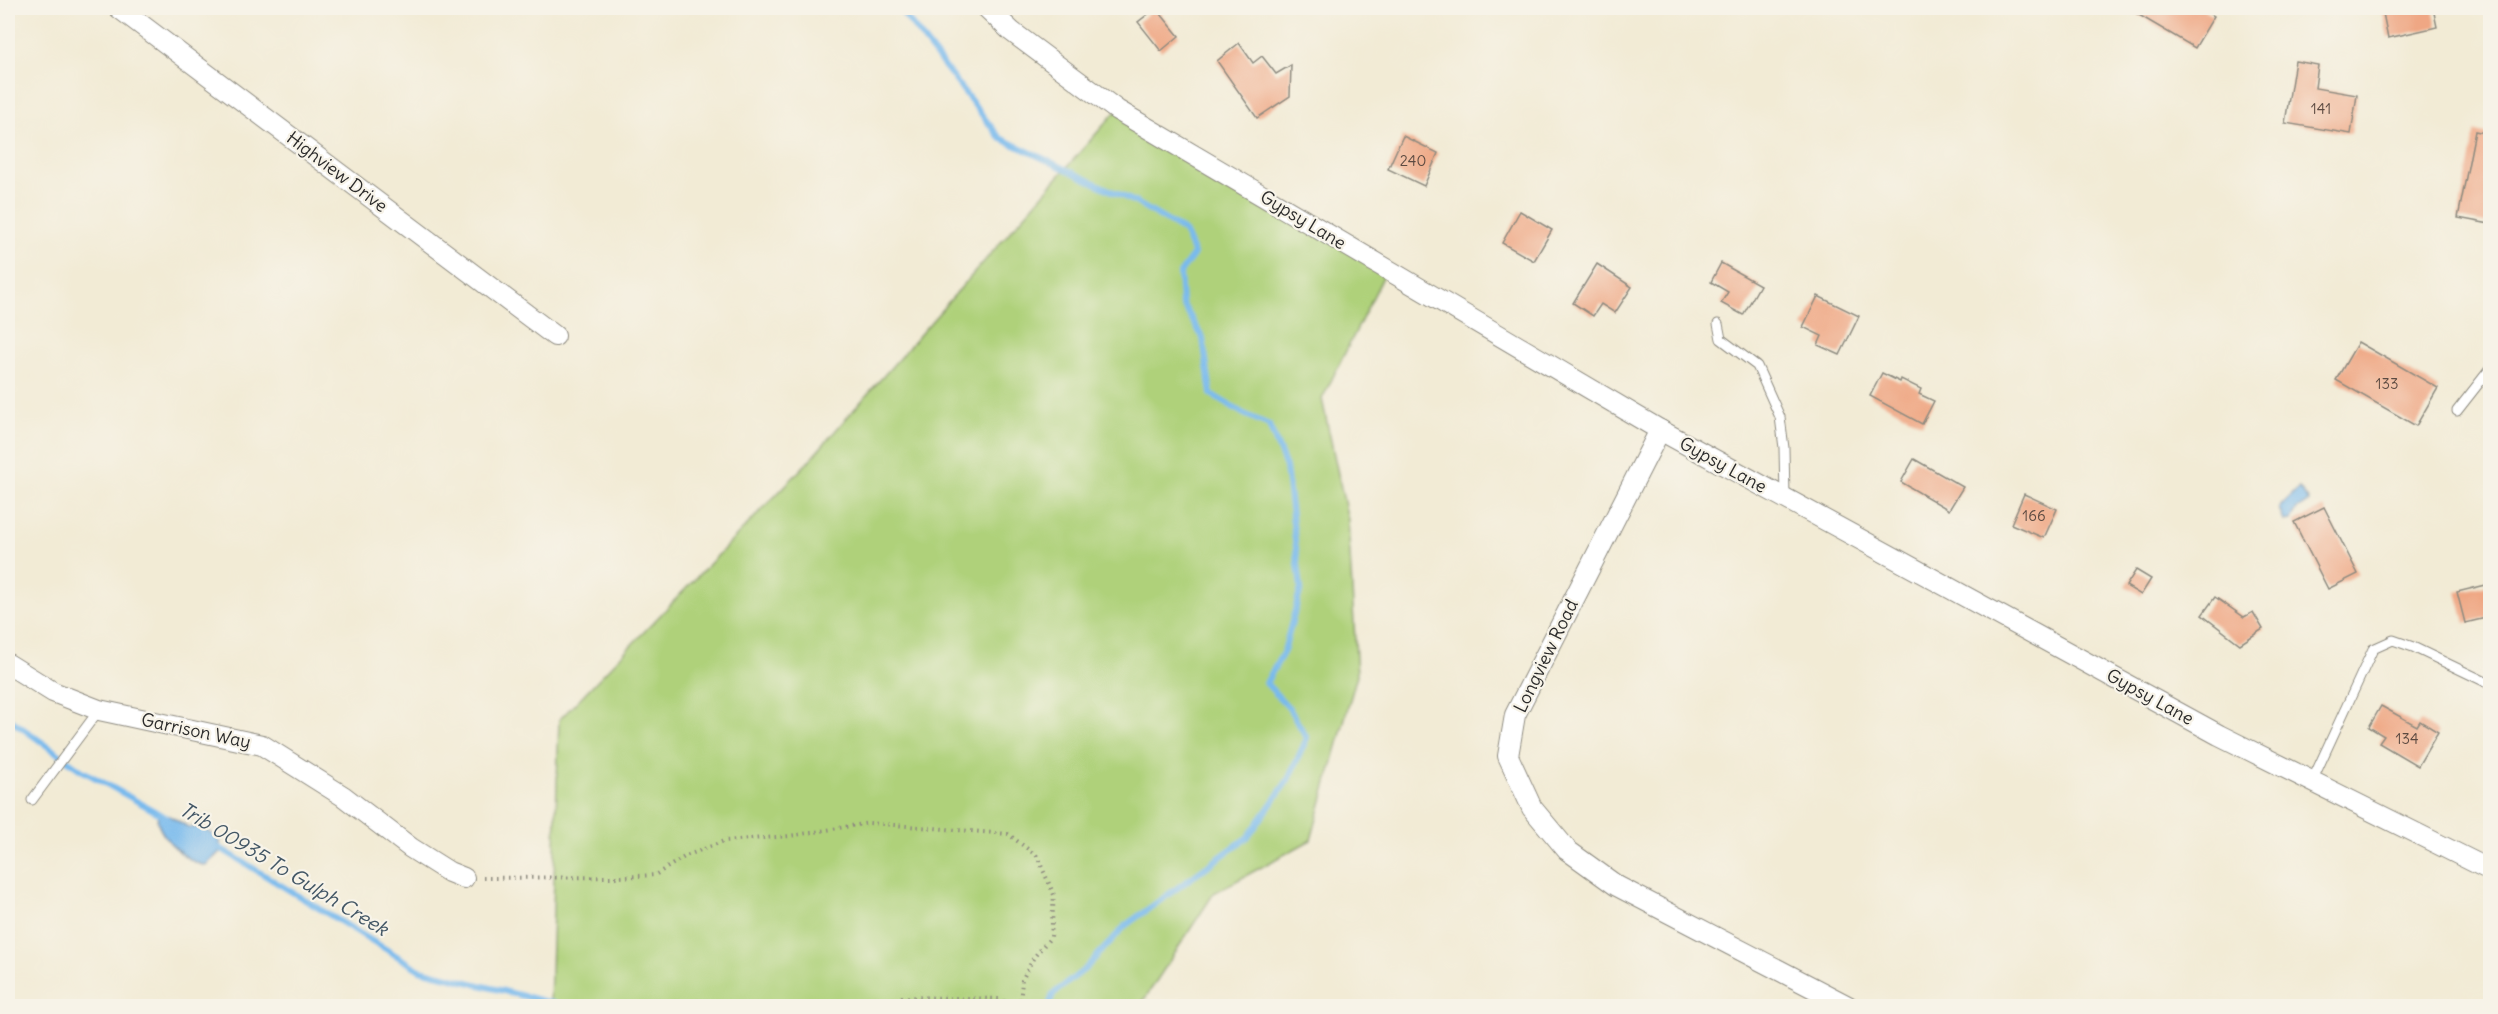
<svg xmlns="http://www.w3.org/2000/svg" width="2498" height="1014" font-family="Delius,sans-serif">
	<rect width="100%" height="100%" fill="#f7f3e8"/>
	<filter id="ink" filterUnits="userSpaceOnUse"><feTurbulence type="fractalNoise" baseFrequency=".0167" numOctaves="2"/><feDisplacementMap in="SourceGraphic" scale="12" xChannelSelector="R" yChannelSelector="G"/><feConvolveMatrix kernelMatrix="1 2 1 2 8 2 1 2 1" color-interpolation-filters="sRGB"/></filter>
	<filter id="wash" filterUnits="userSpaceOnUse"><feTurbulence type="fractalNoise" baseFrequency=".008" numOctaves="4" result="noise"/><feDisplacementMap in="SourceGraphic" scale="24" xChannelSelector="R" yChannelSelector="G"/><feGaussianBlur stdDeviation="1.35" result="paint"/><feColorMatrix in="noise" values="0 0 0 0 0 0 0 0 0 0 0 0 0 0 0 0 0 1.4 0 .05"/><feComposite in="paint" operator="in"/></filter>
	<g filter="url(#wash)">
		<rect width="100%" height="100%" fill="#f2ebd5"/>
		<path fill="#afd17a" stroke="#6d7e52" stroke-width="1.5" d="M1117 110 1387 269 1322 399 1348 520 1357 675 1311 840 1214 893 1140 1006H550L559 720 808 462Z"/>
		<g fill="#78baed" stroke="#52728c" stroke-width="1.5">
			<path d="M2299 488 2309 501 2297 509 2291 520 2284 521 2279 508Z"/>
			<path d="M158 815 170 816 188 827 204 828 220 840V852L206 865C190 866 152 831 158 815Z"/>
		</g>
		<g fill="none" stroke-linecap="round" stroke-linejoin="round">
			<g stroke="#78baed" stroke-width="6">
				<path d="M899 8 1000 138 1137 203 1184 231 1194 254 1180 273 1182 303 1203 338 1211 394 1244 414 1269 425 1286 467 1301 588 1284 651 1266 683 1289 708 1307 738 1288 780 1248 837 1126 925 1085 969 1053 994 1049 1006"/>
				<path d="M8 718 81 770 169 819"/>
				<path d="M215 845 420 970 563 1006"/>
			</g>
		</g>
		<g id="blocks">
			<g fill="#efa784">
				<path d="M1156 8 1179 36 1161 51 1138 22Z"/>
				<path d="M2127 8H2200L2214 16 2195 48Z"/>
				<path d="M2382 8H2433L2437 27 2388 38Z"/>
				<path d="M1239 43 1253 63 1262 56 1276 74 1291 65 1290 96 1257 118 1217 61Z"/>
				<path d="M2295 61 2318 65 2315 88 2357 95 2351 134 2285 123Z"/>
				<path d="M2475 131 2490 134V224L2458 218Z"/>
				<path d="M1403 136 1438 153 1424 186 1388 169Z"/>
				<path d="M1520 211 1552 230 1534 261 1502 243Z"/>
				<path d="M1721 263 1760 285 1743 315 1721 303 1728 292 1711 282Z"/>
				<path d="M1597 264 1632 287 1615 313 1601 304 1593 316 1573 303Z"/>
				<path d="M1818 296 1859 316 1840 355 1818 345 1822 336 1803 327Z"/>
				<path d="M2358 342 2438 388 2416 426 2336 380Z"/>
				<path d="M1882 373 1900 382 1901 379 1921 389 1919 394 1934 401 1922 424 1870 396Z"/>
				<path d="M1914 459 1963 487 1949 510 1901 482Z"/>
				<path d="M2024 494 2057 509 2044 538 2011 524Z"/>
				<path d="M2324 507 2358 574 2328 589 2294 522Z"/>
				<path d="M2136 570 2151 579 2141 595 2126 586Z"/>
				<path d="M2490 584V617L2465 623 2457 592Z"/>
				<path d="M2215 597 2244 617 2253 612 2263 629 2240 644 2202 615Z"/>
				<path d="M2381 706 2417 726 2420 721 2438 732 2418 766 2379 743 2384 736 2369 727Z"/>
			</g>
		</g>
	</g>
	<g filter="url(#ink)">
		<use href="#blocks" fill-opacity="0" stroke="#8e8b80" stroke-width="1.5"/>
		<g fill="none" stroke-linecap="round" stroke-linejoin="round">
			<defs>
				<g id="service">
					<path d="M1718 324 1721 339 1757 366 1780 417 1784 448 1785 498"/>
					<path d="M2457 411 2490 369"/>
					<path d="M2312 781 2373 649 2393 640 2413 647 2490 684"/>
					<path d="M32 800 99 710"/>
				</g>
				<g id="minor">
					<path d="M119 8 555 336"/>
					<path d="M987 8 1011 31 1117 110 1660 430 2219 735 2490 870"/>
					<path d="M1660 430 1515 715 1508 756 1532 808 1567 850 1617 886 1848 1006"/>
					<path d="M8 664 53 692 99 710 262 745 343 796 411 848 449 872 464 878"/>
				</g>
			</defs>
			<use href="#service" stroke="#8e8b80" stroke-width="11"/>
			<use href="#minor" stroke="#8e8b80" stroke-width="22"/>
			<g stroke="#8e8b80" stroke-width="4" stroke-dasharray="1.5 4.5" stroke-linecap="butt">
				<path d="M483 878 620 877 655 875 686 856 724 841 790 836 869 823 1008 834 1037 856 1054 895 1051 937 1034 957 1022 980 1020 1006"/>
				<path d="M879 1006 902 997 1000 999 1012 1006"/>
			</g>
			<use href="#service" stroke="#fff" stroke-width="9"/>
			<use href="#minor" stroke="#fff" stroke-width="20"/>
		</g>
	</g>
	<g text-anchor="middle" stroke-width="4.5" stroke-linejoin="round" paint-order="stroke">
		<g font-size="15" fill="#5c4a41">
			<text x="2321" y="114">141</text>
			<text x="1413" y="166">240</text>
			<text x="2387" y="389">133</text>
			<text x="2034" y="521">166</text>
			<text x="2407" y="744">134</text>
		</g>
		<g font-size="18" fill="#2b2b2b" stroke="#f7f3e8">
			<text transform="translate(337 172) rotate(37)" y="6">Highview Drive</text>
			<text transform="translate(1303 220) rotate(31)" y="6">Gypsy Lane</text>
			<text transform="translate(1723 465) rotate(29)" y="6">Gypsy Lane</text>
			<text transform="translate(1546 656) rotate(-64)" y="6">Longview Road</text>
			<text transform="translate(2150 697) rotate(29)" y="6">Gypsy Lane</text>
			<text transform="translate(196 731) rotate(12)" y="6">Garrison Way</text>
		</g>
		<g font-size="20" font-style="italic" fill="#425665" stroke="#f7f3e8">
			<text transform="translate(284 869) rotate(31)" y="7">Trib 00935 To Gulph Creek</text>
		</g>
	</g>
	<rect width="2498" height="1014" fill="none" stroke="#f7f3e8" stroke-width="30"/>
</svg>
